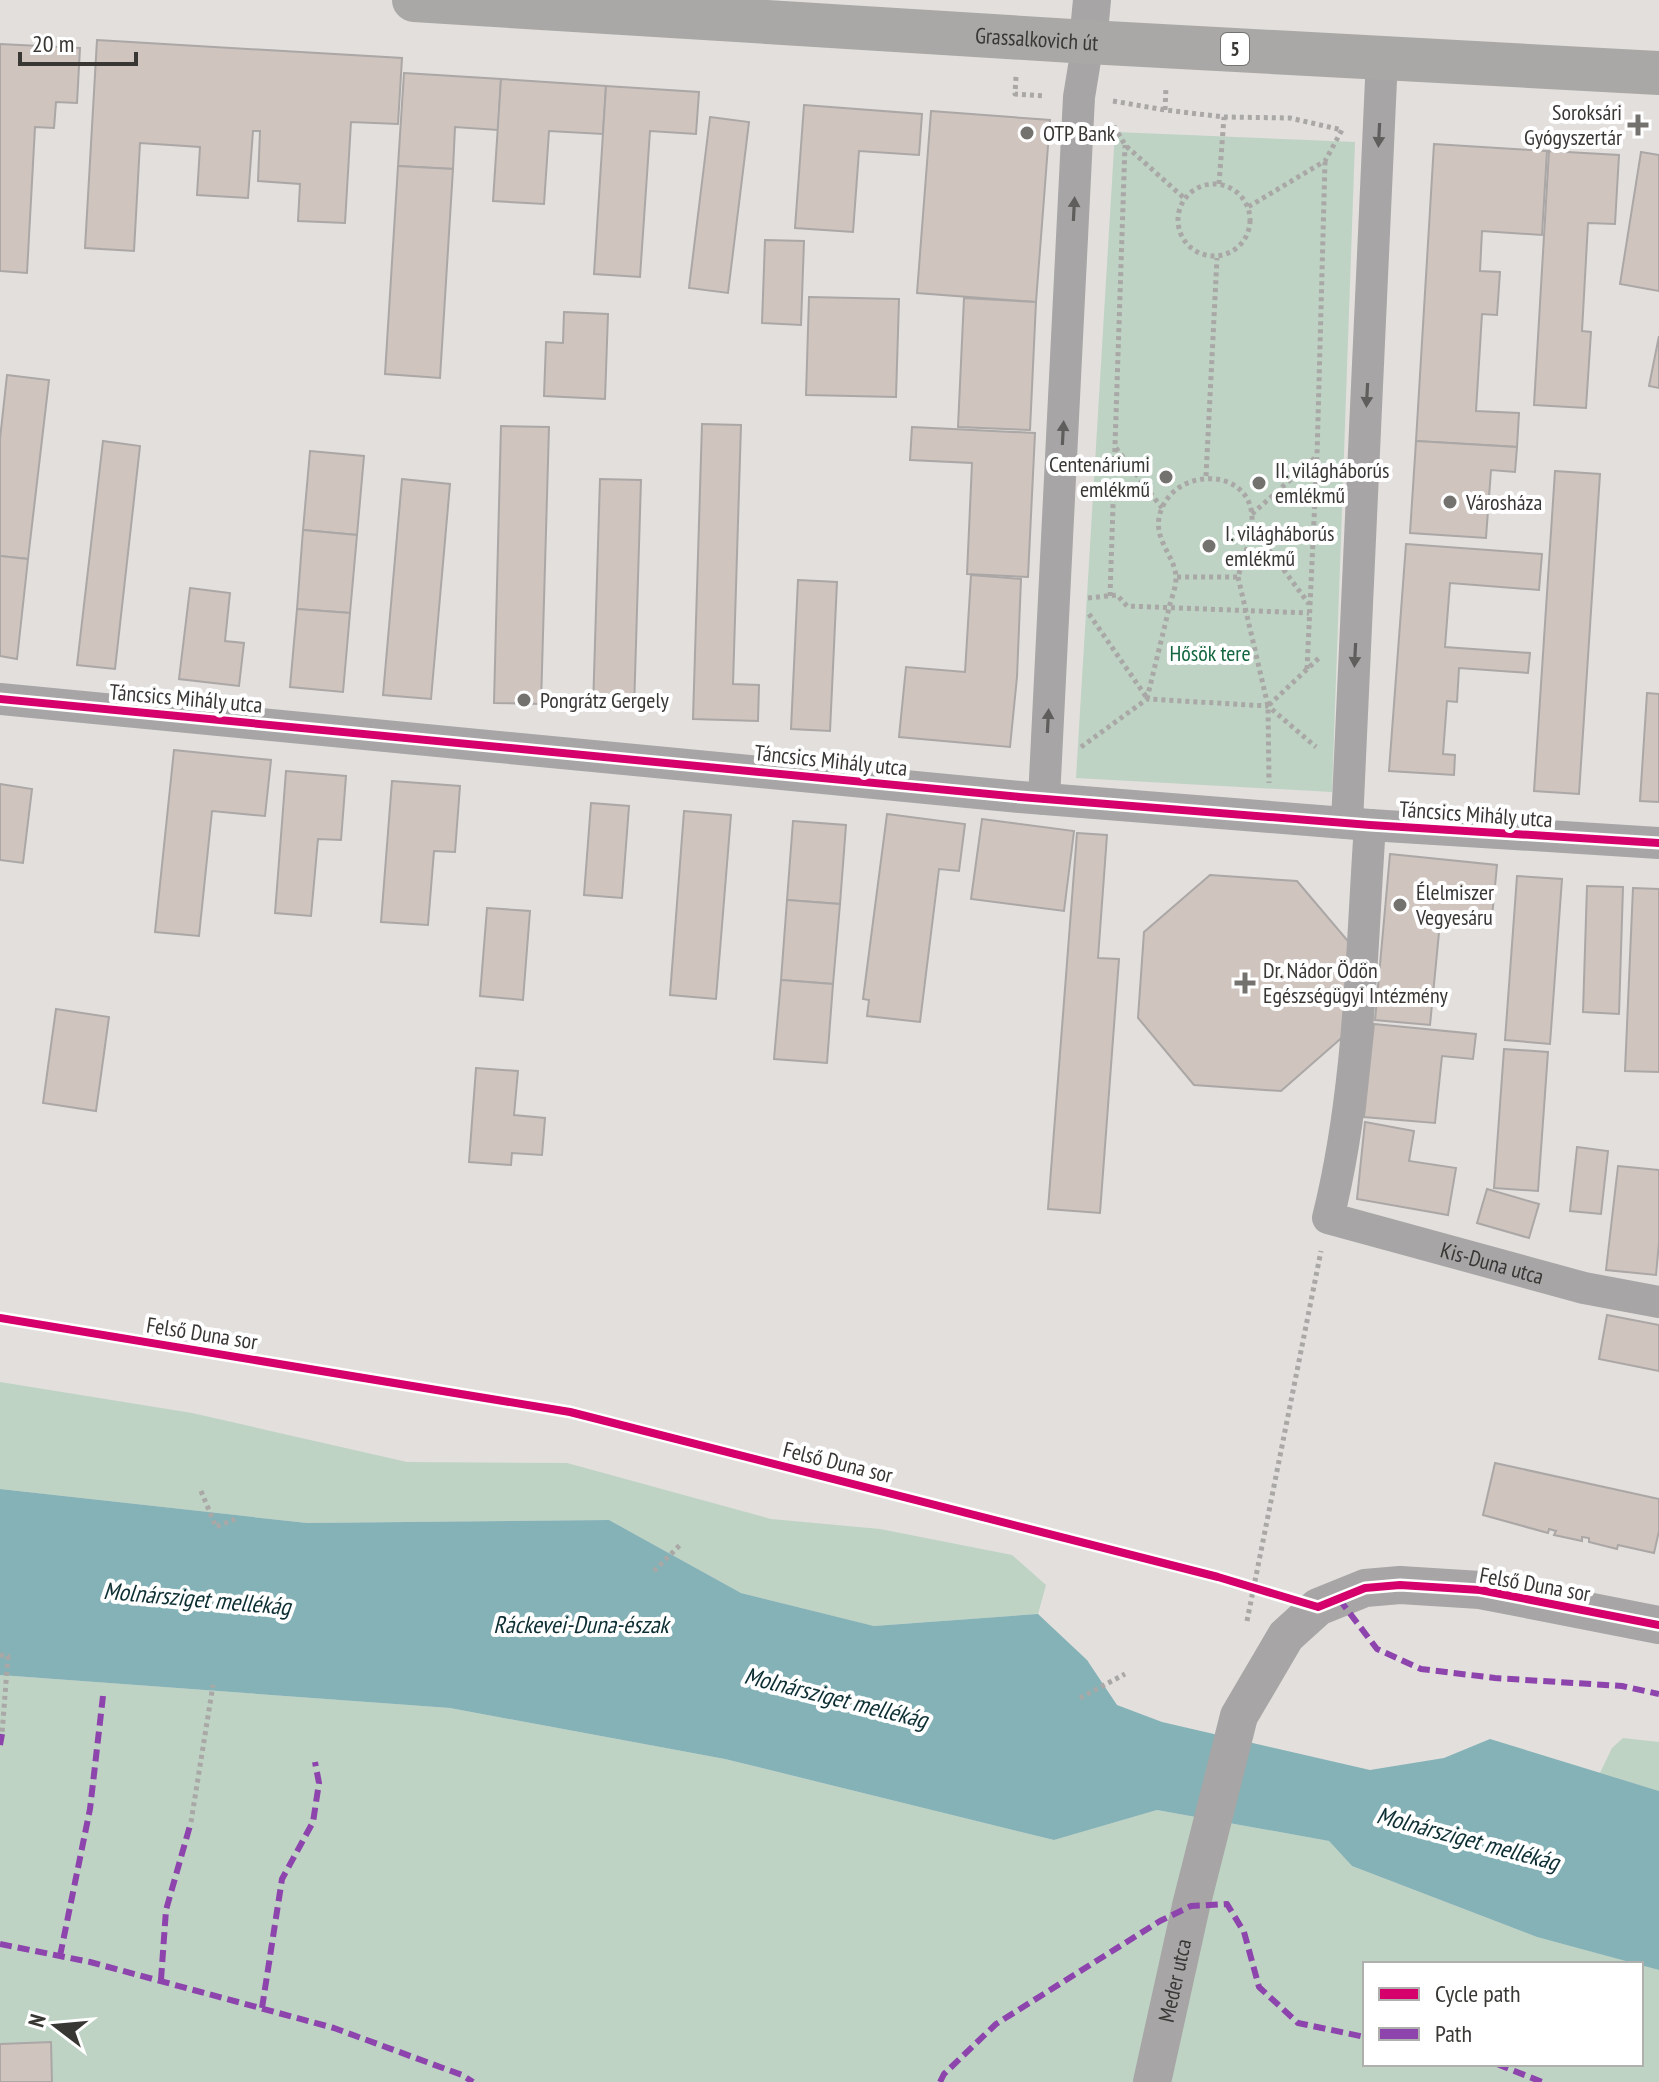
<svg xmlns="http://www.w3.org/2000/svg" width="1659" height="2082" font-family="'PT Sans Narrow',sans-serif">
	<rect width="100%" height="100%" fill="#e2dfdc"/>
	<g fill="#bed3c4">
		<path d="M1115 132 1355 142 1332 792 1076 778Z"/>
		<path d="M0 1382 192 1413 407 1462 567 1463 771 1519 880 1529 1012 1555 1046 1585 1038 1614 874 1626 741 1593 609 1520 307 1523 0 1489Z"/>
		<path d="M0 1675 450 1708 725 1759 1054 1840 1157 1810 1329 1841 1352 1866 1537 1937 1638 1964H1365V2064H1641V1965L1659 1970V2082H0Z"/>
		<path d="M1623 1738 1659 1742V1791L1600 1773 1612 1748Z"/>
	</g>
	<path fill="#84b2b7" d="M0 1489 307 1523 609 1520 741 1593 874 1626 1038 1614 1087 1660 1117 1705 1162 1722 1370 1770 1444 1758 1490 1739 1659 1791V1970L1537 1937 1352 1866 1329 1841 1157 1810 1054 1840 725 1759 450 1708 0 1675Z"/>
	<g fill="#cfc4be" stroke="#aaa7a6" stroke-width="2">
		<path d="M97 40 402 58 398 124 351 122 345 223 298 221 300 184 258 181 260 131H253L248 198 197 195 200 147 140 143 134 251 85 248Z"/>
		<path d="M0 44 80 48 77 103 56 102 54 128 35 127 27 273 0 271Z"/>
		<path d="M404 73 501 79 498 130 455 127 453 169 398 166Z"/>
		<path d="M501 79 606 86 603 134 549 131 544 204 493 201Z"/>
		<path d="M606 86 699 92 696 134 650 131 640 277 594 274Z"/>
		<path d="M804 105 922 114 919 155 859 151 853 232 795 228Z"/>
		<path d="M931 111 1050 120 1036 302 917 293Z"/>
		<path d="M710 117 749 122 728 293 689 288Z"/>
		<path d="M1434 144 1547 151 1542 235 1482 231 1480 271 1500 272 1497 315 1482 314 1476 411 1519 413 1517 447 1416 441Z"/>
		<path d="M1549 151 1619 155 1615 224 1588 223 1582 331 1591 332 1586 408 1534 405Z"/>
		<path d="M1641 152 1659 155V291L1620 284Z"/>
		<path d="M398 166 453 169 440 378 385 374Z"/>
		<path d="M765 240 804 241 801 325 762 323Z"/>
		<path d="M809 297 899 299 896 397 806 395Z"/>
		<path d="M964 298 1036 302 1030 430 958 427Z"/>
		<path d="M564 312 608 314 605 399 544 396 546 342 563 343Z"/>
		<path d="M1659 336V388L1649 386Z"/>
		<path d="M7 375 49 380 28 559 0 556V439Z"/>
		<path d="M702 424 741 425 733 684 759 685 758 721 693 719Z"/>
		<path d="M501 426 549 427 541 704 494 703Z"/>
		<path d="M912 427 1035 433 1028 577 967 574 972 463 910 460Z"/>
		<path d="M103 441 140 446 115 669 77 665Z"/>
		<path d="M1416 441 1517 447 1515 472 1491 470 1486 538 1410 533Z"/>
		<path d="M310 451 364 456 357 535 303 530Z"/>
		<path d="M1555 471 1600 474 1579 794 1534 791Z"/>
		<path d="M402 479 450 484 431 699 383 695Z"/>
		<path d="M600 479 641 480 634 709 593 708Z"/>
		<path d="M303 530 357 535 350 613 297 609Z"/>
		<path d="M1406 544 1542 554 1539 590 1450 583 1445 647 1530 653 1528 673 1459 668 1457 702 1447 701 1443 754 1455 755 1454 775 1389 771Z"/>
		<path d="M0 556 28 559 17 659 0 656Z"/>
		<path d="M971 575 1021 579 1017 677 1010 747 899 737 906 667 965 672Z"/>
		<path d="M798 580 837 582 830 731 791 729Z"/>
		<path d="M190 588 230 593 225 641 244 643 239 686 179 679Z"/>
		<path d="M297 609 350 613 343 692 290 687Z"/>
		<path d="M1647 693 1659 694V802L1640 801Z"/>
		<path d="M174 750 271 760 265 816 212 811 199 936 155 932Z"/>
		<path d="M286 771 346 776 341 840 318 839 311 916 275 913Z"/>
		<path d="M392 781 460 786 455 852 434 851 428 925 381 922Z"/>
		<path d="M0 784 32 789 23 863 0 860Z"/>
		<path d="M591 803 629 806 622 898 584 895Z"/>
		<path d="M684 811 731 815 716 999 670 995Z"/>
		<path d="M887 814 965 824 959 871 939 869 920 1022 867 1016 869 1000 863 999Z"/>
		<path d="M982 819 1074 831 1064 911 971 899Z"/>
		<path d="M793 821 846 825 840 904 787 900Z"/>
		<path d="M1077 833 1107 835 1098 958 1119 959 1100 1213 1048 1209Z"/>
		<path d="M1390 854 1497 865 1492 917 1441 912 1430 1025 1375 1020Z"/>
		<path d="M1210 875 1297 881 1353 947 1346 1034 1281 1091 1194 1085 1138 1018 1144 932Z"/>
		<path d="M1517 876 1562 879 1550 1044 1505 1040Z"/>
		<path d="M1587 886 1623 887 1619 1014 1583 1012Z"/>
		<path d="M1633 888 1659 889V1072L1625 1071Z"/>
		<path d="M787 900 840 904 833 984 781 980Z"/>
		<path d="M487 908 530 911 523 1000 480 996Z"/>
		<path d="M781 980 833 984 827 1063 774 1059Z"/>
		<path d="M56 1009 109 1017 96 1111 43 1103Z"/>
		<path d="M1374 1024 1476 1034 1473 1059 1442 1056 1435 1123 1364 1117Z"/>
		<path d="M1504 1049 1548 1052 1538 1191 1494 1188Z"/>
		<path d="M476 1068 518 1071 514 1115 545 1118 542 1155 512 1153 511 1165 469 1162Z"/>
		<path d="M1365 1122 1414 1131 1409 1161 1456 1168 1448 1215 1357 1199Z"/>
		<path d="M1577 1147 1608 1151 1601 1214 1570 1211Z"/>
		<path d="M1618 1166 1659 1170V1243L1656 1275 1606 1270Z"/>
		<path d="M1487 1189 1539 1204 1529 1238 1477 1223Z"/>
		<path d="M1607 1315 1659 1325V1371L1599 1359Z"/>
		<path d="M1495 1463 1659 1499V1531L1654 1553 1618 1545 1617 1549 1589 1542V1538L1582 1537V1541L1554 1535 1556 1531 1549 1529 1548 1533 1483 1515Z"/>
		<path d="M51 2042 52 2082H0V2044Z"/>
	</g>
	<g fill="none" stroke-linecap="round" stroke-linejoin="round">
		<g stroke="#a9a8a6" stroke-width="5" stroke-dasharray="4 4" stroke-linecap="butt">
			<path d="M1016 77 1015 94 1044 96"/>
			<path d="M1113 101 1165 110 1224 117 1290 118 1342 130 1325 161 1248 207"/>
			<path d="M1165 110 1166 87"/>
			<path d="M1114 126 1125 145 1184 198"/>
			<path d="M1219 184 1224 117"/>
			<circle cx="1214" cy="220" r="36"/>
			<path d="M1116 448 1162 508"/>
			<path d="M1206 476 1217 258"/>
			<path d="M1252 514 1317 456"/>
			<path d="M1250 536 1269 550 1309 604"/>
			<path d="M1238 577 1268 706 1269 783"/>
			<path d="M1110 596 1125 145"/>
			<path d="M1088 598 1117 595 1127 606 1309 613"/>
			<path d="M1089 614 1147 698"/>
			<path d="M1307 669 1317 456 1325 162"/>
			<path d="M1147 699C1154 669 1162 638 1169 608 1171 599 1176 588 1176 578 1176 555 1149 538 1162 508 1179 467 1250 468 1252 517 1253 537 1243 558 1238 577H1177"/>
			<path d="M1269 705 1320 657"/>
			<path d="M1081 747 1147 699 1268 706 1316 747"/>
			<path d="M201 1491 216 1527 235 1519"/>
			<path d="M654 1571 681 1544"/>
			<path d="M1247 1621 1321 1251"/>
			<path d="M0 1655 8 1656 2 1734"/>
			<path d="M1080 1698 1125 1674"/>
			<path d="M191 1822 213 1685"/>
		</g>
		<g stroke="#a7a5a5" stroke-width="32">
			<path d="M0 699 1020 797 1370 825 1659 843"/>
			<path d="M1044 799 1079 97 1088 42"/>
			<path d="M1347 823 1382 58"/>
			<path id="s1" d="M1370 825C1361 956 1360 1090 1328 1218L1584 1288 1659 1302"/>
		</g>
		<g stroke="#a7a5a5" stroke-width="38">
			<path d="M1088 42 1092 0"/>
			<path id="s2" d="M1152 2082 1191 1906 1239 1716 1286 1636 1318 1607 1365 1588 1400 1585 1480 1590 1659 1625"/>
		</g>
		<path stroke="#aaa8a6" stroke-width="44" id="s3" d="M414 0 1088 42 1659 73"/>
		<g stroke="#8e44ad" stroke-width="6" stroke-dasharray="12 6" stroke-linecap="butt">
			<path d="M1339 1599 1377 1649 1421 1669 1495 1678 1622 1686 1659 1694"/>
			<path d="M0 1745 2 1734"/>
			<path d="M0 1944 90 1962 334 2028 462 2075 473 2082"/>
			<path d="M60 1956 90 1809 103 1696"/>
			<path d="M161 1980 166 1910 191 1822"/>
			<path d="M262 2008 282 1879 313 1822 319 1783 315 1762"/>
			<path d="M1497 2064 1542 2082"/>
			<path d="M940 2082 944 2074 996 2024 1160 1921 1191 1906 1227 1904 1244 1932 1259 1987 1298 2023 1365 2037"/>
		</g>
		<defs>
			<g id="cycleway">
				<path d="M0 699 1020 797 1370 825 1659 843"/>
				<path d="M0 1318 570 1412 1218 1577 1318 1607 1365 1588 1400 1585 1480 1590 1659 1625"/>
			</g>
		</defs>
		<use href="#cycleway" stroke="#fff" stroke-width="13"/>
		<use href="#cycleway" stroke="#d6006c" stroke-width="8"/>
	</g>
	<defs><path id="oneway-solid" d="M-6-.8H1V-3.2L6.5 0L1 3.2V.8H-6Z" transform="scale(2)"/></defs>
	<g fill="#5f5e5c">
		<use href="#oneway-solid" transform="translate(1379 135) rotate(93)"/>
		<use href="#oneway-solid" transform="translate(1074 209) rotate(-87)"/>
		<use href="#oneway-solid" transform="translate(1367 395) rotate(93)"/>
		<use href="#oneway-solid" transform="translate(1063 433) rotate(-87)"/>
		<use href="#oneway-solid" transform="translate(1355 655) rotate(93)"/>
		<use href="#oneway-solid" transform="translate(1048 721) rotate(-87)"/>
	</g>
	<g fill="#74726f" stroke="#fff" stroke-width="3">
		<path d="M1634 113h8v8h8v8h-8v8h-8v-8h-8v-8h8z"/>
		<circle cx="1027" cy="133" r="8"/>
		<circle cx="1166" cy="477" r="8"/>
		<circle cx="1259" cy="483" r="8"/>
		<circle cx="1450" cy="502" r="8"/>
		<circle cx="1209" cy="546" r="8"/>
		<circle cx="524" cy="700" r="8"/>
		<circle cx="1400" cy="905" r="8"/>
		<path d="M1241 971h8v8h8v8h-8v8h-8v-8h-8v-8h8z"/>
	</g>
	<g text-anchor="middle" stroke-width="8" stroke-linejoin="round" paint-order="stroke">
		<rect fill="#fff" stroke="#747371" stroke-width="2" x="1221" y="33" width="28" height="32" rx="6"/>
		<g font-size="20" font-weight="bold" fill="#383734">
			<text x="1235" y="56">5</text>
		</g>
		<g font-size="22" fill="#383734" stroke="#fff">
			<text dy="8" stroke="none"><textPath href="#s3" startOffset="624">Grassalkovich út</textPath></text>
			<text transform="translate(186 698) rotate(5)" y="8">Táncsics Mihály utca</text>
			<text transform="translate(831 760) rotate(6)" y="8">Táncsics Mihály utca</text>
			<text transform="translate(1476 814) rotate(4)" y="8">Táncsics Mihály utca</text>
			<text dy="8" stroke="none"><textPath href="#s1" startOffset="566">Kis-Duna utca</textPath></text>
			<text transform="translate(202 1333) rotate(9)" y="8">Felső Duna sor</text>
			<text transform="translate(838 1462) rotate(14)" y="8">Felső Duna sor</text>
			<text transform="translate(1535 1584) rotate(10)" y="8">Felső Duna sor</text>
			<text dy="8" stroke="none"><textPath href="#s2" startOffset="104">Meder utca</textPath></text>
		</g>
		<g font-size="22" fill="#383734" stroke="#fff" text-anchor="start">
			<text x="1622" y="120" text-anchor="end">Soroksári<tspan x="1622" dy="25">Gyógyszertár</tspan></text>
			<text x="1043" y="141">OTP Bank</text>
			<text x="1150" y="472" text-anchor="end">Centenáriumi<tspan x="1150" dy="25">emlékmű</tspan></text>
			<text x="1275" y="478">II. világháborús<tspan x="1275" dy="25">emlékmű</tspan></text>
			<text x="1466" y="510">Városháza</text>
			<text x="1225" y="541">I. világháborús<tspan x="1225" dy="25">emlékmű</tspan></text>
			<text x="540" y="708">Pongrátz Gergely</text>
			<text x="1416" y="900">Élelmiszer<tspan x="1416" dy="25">Vegyesáru</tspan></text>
			<text x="1263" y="978">Dr. Nádor Ödön<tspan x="1263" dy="25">Egészségügyi Intézmény</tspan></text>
		</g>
		<g font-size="22" fill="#13663f" stroke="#fff">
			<text x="1210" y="661">Hősök tere</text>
		</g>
		<g font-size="24" font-style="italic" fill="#0d2f33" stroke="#fff">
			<text transform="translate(197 1599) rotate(5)" y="8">Molnársziget mellékág</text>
			<text x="581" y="1633">Ráckevei-Duna-észak</text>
			<text transform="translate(836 1698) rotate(14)" y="8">Molnársziget mellékág</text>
			<text transform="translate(1468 1839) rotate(15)" y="8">Molnársziget mellékág</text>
		</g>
	</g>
	<rect x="1363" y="1962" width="280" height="104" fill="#ffffff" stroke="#afafae" stroke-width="2"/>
	<rect x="1379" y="1988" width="40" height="12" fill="#d6006c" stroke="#afafae" stroke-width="2"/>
	<text x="1435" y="2002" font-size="24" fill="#383734">Cycle path</text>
	<rect x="1379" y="2028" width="40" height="12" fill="#8e44ad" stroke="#afafae" stroke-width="2"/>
	<text x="1435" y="2042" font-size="24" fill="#383734">Path</text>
	<g transform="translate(56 2026) rotate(286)" stroke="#ffffff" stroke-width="6" paint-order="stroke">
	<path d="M0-6L14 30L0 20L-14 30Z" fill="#383734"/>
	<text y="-12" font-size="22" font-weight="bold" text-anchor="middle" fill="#383734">N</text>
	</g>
	<path d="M20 52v12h116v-12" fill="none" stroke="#383734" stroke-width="4"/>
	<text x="32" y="52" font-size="24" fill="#383734" stroke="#ffffff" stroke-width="6" paint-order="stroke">20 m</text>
</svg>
